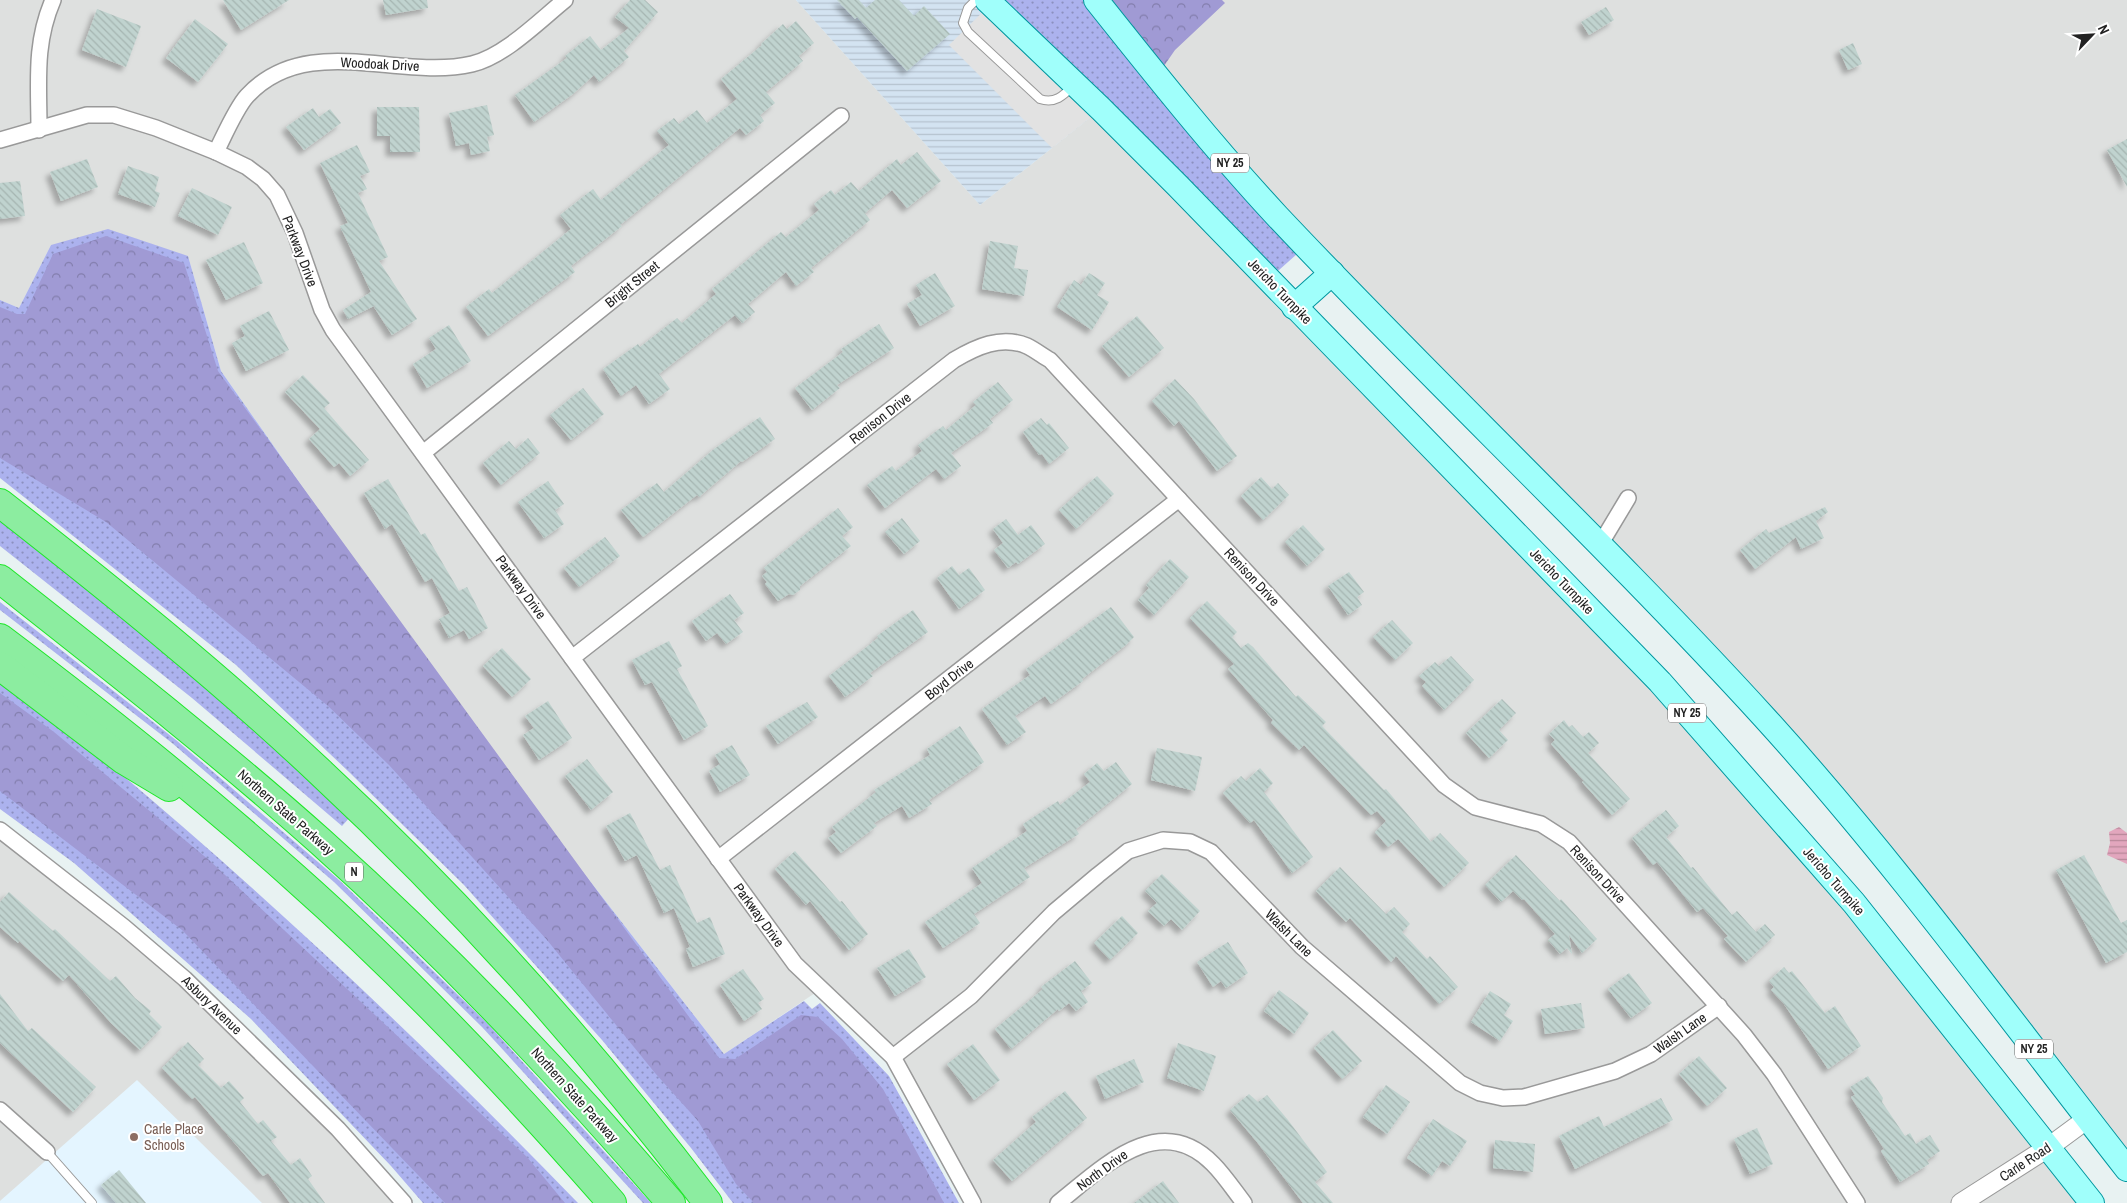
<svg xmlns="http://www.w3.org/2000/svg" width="2127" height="1203" font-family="'Archivo Narrow',sans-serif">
	<defs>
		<pattern id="farmland-rules" width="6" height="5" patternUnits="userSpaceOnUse" patternTransform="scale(1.25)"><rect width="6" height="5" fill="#d3e3f1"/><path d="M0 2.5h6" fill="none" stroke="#b5c2ce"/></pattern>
		<pattern id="grass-dots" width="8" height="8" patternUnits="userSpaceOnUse" patternTransform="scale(1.25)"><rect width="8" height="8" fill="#acb2ee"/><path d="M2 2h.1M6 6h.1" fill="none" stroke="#8c90c0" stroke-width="1.8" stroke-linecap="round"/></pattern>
		<pattern id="forest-crowns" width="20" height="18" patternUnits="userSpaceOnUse" patternTransform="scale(1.25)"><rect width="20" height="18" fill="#a09ad4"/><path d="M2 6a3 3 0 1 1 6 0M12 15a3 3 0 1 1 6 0" fill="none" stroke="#827dac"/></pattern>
		<pattern id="water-rules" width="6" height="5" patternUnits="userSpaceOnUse" patternTransform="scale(1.25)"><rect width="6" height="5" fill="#e2a6bd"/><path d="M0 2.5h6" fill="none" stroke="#b78799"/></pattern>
		<pattern id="building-back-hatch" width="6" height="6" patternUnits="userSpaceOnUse" patternTransform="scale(1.25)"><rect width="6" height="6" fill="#c0d3cf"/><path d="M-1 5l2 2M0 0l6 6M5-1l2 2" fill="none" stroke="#a5b5b1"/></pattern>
		<filter id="shadow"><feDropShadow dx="-4.5" dy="4.5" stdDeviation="2.5" flood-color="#0004"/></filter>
	</defs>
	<rect width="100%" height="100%" fill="#e8f2f2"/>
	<g fill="#dee0df">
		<path d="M0 0H796L980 205 1101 109 1660 682 2092 1203H973L893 1057 821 989 724 1054 475 733 221 371 188 256 51 245 19 308 0 300Z"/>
		<path d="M1096 0H2127V1169L1917 896 1332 273Z"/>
		<path d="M0 830 124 927 404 1203H0Z"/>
	</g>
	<path fill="#e4f5ff" d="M137 1080 262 1203H0V1201Z"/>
	<path fill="url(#farmland-rules)" d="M796 0H987L1101 109 980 205Z"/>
	<g fill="url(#grass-dots)">
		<path d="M987 0H1096L1306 246 1269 279Z"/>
		<path d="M108 229 188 256 221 371 475 733 724 1054 804 1001 812 1009 820 1003 889 1076 959 1203H733L691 1148 602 1040 464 885 348 771 236 665 0 478V300L19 308 51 245Z"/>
		<path d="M0 515 227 699 351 816 342 826 192 698 0 546Z"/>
		<path d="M0 602 176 740 339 880 487 1023 651 1203H643L482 1027 334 882 172 743 0 610Z"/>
		<path d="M0 682C34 707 70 732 103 759 270 898 427 1047 578 1203H423L391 1166 251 1019 74 863 0 809Z"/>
	</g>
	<g fill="url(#forest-crowns)">
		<path d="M1096 0H1222L1225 3 1175 50 1157 76Z"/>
		<path d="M106 236 184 263 218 371 719 1058 735 1059 801 1015 818 1017 842 1039 883 1089 944 1203H754L736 1184 698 1121 655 1073 547 940 389 765 328 706 106 522 0 458V307L17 314H25L53 254Z"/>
		<path d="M0 693 54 732 209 860 527 1157 565 1203H445L182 930 0 791Z"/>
	</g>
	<path fill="#e2e2e2" d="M991 4 1101 109 1052 148 949 45Z"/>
	<path fill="url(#water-rules)" d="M2119 827 2127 833V864L2107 855 2110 843 2109 832Z"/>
	<g fill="url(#building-back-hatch)" filter="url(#shadow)">
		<path d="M223 0H289L241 30Z"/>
		<path d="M383 0H427L428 8 386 15Z"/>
		<path d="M630 0H645L658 12 624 51 629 57 599 82 594 75 573 94 534 122 515 95 567 58 565 56 590 36 601 50 629 28 615 17Z"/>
		<path d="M837 0H859L866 8 875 0H899L914 16 924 6 950 34 907 71 857 17 855 19Z"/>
		<path d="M1606 7 1614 20 1589 35 1581 22Z"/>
		<path d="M97 9 141 26 126 67 82 50Z"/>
		<path d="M195 19 228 44 198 82 166 58Z"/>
		<path d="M796 21 814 43 799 56 803 61 766 92 775 103 760 115 764 121 746 135 740 128 620 225 622 226 571 266 575 272 488 336 466 307 489 289 492 293 571 229 560 215 593 189 601 200 669 145 657 131 674 118 679 124 697 110 707 123 737 99 721 79 762 45 761 44 783 24 787 29Z"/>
		<path d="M1853 43 1862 64 1848 70 1839 50Z"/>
		<path d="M487 105 494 135 487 137 490 151 471 155 469 143 456 146 449 113Z"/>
		<path d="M377 107H419L420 152H390V136H377Z"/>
		<path d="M313 108 319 117 330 109 341 123 304 150 286 127Z"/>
		<path d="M2127 139V187L2107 150Z"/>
		<path d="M357 145 370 172 360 176 367 189 358 193 388 257 379 261 417 319 392 335 374 307 376 305 348 319 343 310 371 292 340 226 348 223 320 163Z"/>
		<path d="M917 152 941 181 907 208 892 190 865 213 870 220 811 268 814 272 796 286 786 272 748 304 755 312 742 323 735 315 659 374 670 389 649 404 636 385 621 396 603 369 638 344 640 347 677 318 682 323 716 294 712 289 781 232 786 237 819 210 814 204 831 190 835 195 851 182 859 191 897 159 901 165Z"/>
		<path d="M87 159 98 187 61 201 50 172Z"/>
		<path d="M128 166 159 177 155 191 160 193 155 207 118 194Z"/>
		<path d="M20 181 25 216 0 219V183Z"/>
		<path d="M192 188 232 207 218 235 178 216Z"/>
		<path d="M990 241 1018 246 1014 268 1028 270 1024 296 982 289Z"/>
		<path d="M244 242 263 283 226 300 206 260Z"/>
		<path d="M935 273 955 306 920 326 907 304 922 295 916 285Z"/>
		<path d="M1089 273 1105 283 1097 295 1109 302 1092 330 1057 307 1074 280 1081 285Z"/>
		<path d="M269 311 289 350 246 371 232 343 245 336 240 326Z"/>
		<path d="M1137 316 1164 348 1129 377 1102 346Z"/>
		<path d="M879 324 894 348 837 385 840 388 812 410 795 388 843 352 841 349Z"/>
		<path d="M449 325 471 361 427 388 413 364 436 349 429 338Z"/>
		<path d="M303 375 330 403 324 408 369 460 350 476 339 463 334 467 309 439 320 429 285 392Z"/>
		<path d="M1175 379 1194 399 1237 456 1217 471 1179 421 1174 426 1152 401Z"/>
		<path d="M998 382 1013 400 990 419 993 423 951 453 961 466 944 479 936 469 885 508 867 485 892 466 896 471 922 451 918 445 943 426 946 430 976 405 973 402Z"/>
		<path d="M583 388 604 414 571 440 550 415Z"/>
		<path d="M760 417 775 439 742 462 741 461 699 497 697 495 643 537 621 510 657 483 664 492 714 449Z"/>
		<path d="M1041 418 1047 425 1049 423 1069 448 1049 464 1042 454 1039 455 1023 432Z"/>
		<path d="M528 438 540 453 501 485 483 463 509 441 516 449Z"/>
		<path d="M1097 476 1114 494 1076 529 1059 510Z"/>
		<path d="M1261 477 1272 489 1278 483 1289 495 1263 520 1241 496Z"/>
		<path d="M388 479 421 535 425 533 459 591 467 587 488 628 469 639 464 630 449 638 439 619 450 613 432 578 425 582 392 524 385 529 364 493Z"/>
		<path d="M548 481 564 504 555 510 564 524 544 538 518 502Z"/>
		<path d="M1825 507 1828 512 1816 521 1824 538 1801 549 1796 537 1755 569 1740 550 1766 529 1769 533Z"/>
		<path d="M838 508 853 527 842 536 851 546 800 586V590L793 595 789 594 778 601 765 584 767 582 762 576 767 572 764 568 766 566Z"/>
		<path d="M902 518 920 541 904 554 885 532Z"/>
		<path d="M1006 519 1018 535 1031 525 1045 544 1018 564 1016 562 1008 568 994 550 1003 543 993 529Z"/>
		<path d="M1303 525 1325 549 1307 566 1285 542Z"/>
		<path d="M605 537 620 556 579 587 564 568Z"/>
		<path d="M1170 559 1189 577 1154 615 1138 600 1149 588 1146 585Z"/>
		<path d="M952 566 959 575 969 568 985 590 959 609 937 578Z"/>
		<path d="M1349 572 1364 592 1357 597 1362 605 1348 615 1328 586Z"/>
		<path d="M730 594 744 613 734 620 743 632 726 644 717 633 706 641 692 621Z"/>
		<path d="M1207 601 1237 632 1232 637 1241 648 1248 643 1253 647 1296 697 1298 695 1326 722 1322 726 1384 790 1386 789 1431 842 1440 833 1469 863 1444 887 1398 839 1388 847 1375 832 1386 821 1377 811 1371 815 1304 745 1299 750 1271 723 1273 720 1228 669 1234 664 1190 618Z"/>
		<path d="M1111 607 1134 637 1126 645 1082 679 1083 681 1051 704 1045 696 1015 716 1026 732 1007 745 982 709 1030 675 1026 669Z"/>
		<path d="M913 610 928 632 870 673 873 676 845 697 829 676 878 638 877 636Z"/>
		<path d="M1392 620 1413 643 1395 660 1373 637Z"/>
		<path d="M669 641 682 666 677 669 708 726 684 740 652 682 645 685 632 660Z"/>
		<path d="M502 648 531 679 512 697 483 666Z"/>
		<path d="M1451 656 1474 680 1444 710 1422 686 1426 682 1419 676 1435 662 1439 666Z"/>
		<path d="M1502 699 1516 713 1499 730 1508 740 1489 758 1466 733Z"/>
		<path d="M548 701 572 738 539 760 523 735 534 728 525 716Z"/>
		<path d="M807 702 818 717 778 744 766 726Z"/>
		<path d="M1564 720 1569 727 1572 725 1583 737 1589 732 1599 743 1588 753 1630 799 1612 815 1582 782 1584 781 1551 744 1555 740 1549 734Z"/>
		<path d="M960 726 984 762 929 800 932 804 909 818 902 806 874 823 877 826 841 853 828 838 836 832 832 827 876 792 874 790 930 755 927 749Z"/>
		<path d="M732 745 750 775 720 792 709 771 720 764 715 755Z"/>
		<path d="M1157 748 1202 757 1195 791 1151 780Z"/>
		<path d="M587 759 613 792 591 810 565 776Z"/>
		<path d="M1116 762 1132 784 1076 829 1079 834 1024 868 1030 877 974 914 980 923 943 948 925 922 982 883 972 868 1027 831 1023 824 1058 801 1060 805 1090 782 1084 774 1097 763 1104 771Z"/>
		<path d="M1260 768 1273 783 1264 792 1313 857 1292 873 1254 820 1250 823 1223 793 1241 776 1246 781Z"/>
		<path d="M1666 810 1679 826 1666 837 1691 868 1693 867 1732 915 1737 911 1756 932 1765 924 1775 935 1746 962 1724 939 1728 936 1703 908 1697 912 1657 862 1653 865 1632 838Z"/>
		<path d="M630 813 660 870 670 865 697 923 710 917 725 954 693 967 686 949 690 947 674 908 664 913 637 855 625 861 606 826Z"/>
		<path d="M795 851 840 902 842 901 868 934 849 950 810 901 806 905 775 869Z"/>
		<path d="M1516 855 1560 901 1561 899 1597 939 1582 953 1569 935 1572 954 1567 948 1560 954 1548 940 1555 934 1524 899 1522 900 1513 891 1501 902 1485 885Z"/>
		<path d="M2084 855 2121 923 2127 920V952L2106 963 2056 870Z"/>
		<path d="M1340 867 1386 914 1394 907 1410 924 1402 932 1427 959 1430 956 1458 987 1439 1004 1396 956 1391 962 1350 918 1346 922 1316 891Z"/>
		<path d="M1162 874 1200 911 1182 930 1171 919 1164 926 1148 911 1157 903 1145 891Z"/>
		<path d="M9 892 53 931 55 929 110 981 116 976 135 998 151 1011 149 1014 162 1027 140 1050 111 1023 69 975 63 981 19 941 18 943 0 927V902Z"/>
		<path d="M1122 916 1138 933 1110 960 1094 943Z"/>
		<path d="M1228 942 1248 973 1226 988 1221 981 1213 987 1197 962Z"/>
		<path d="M909 949 926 977 895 996 877 968Z"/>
		<path d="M1075 961 1092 983 1081 991 1088 1002 1076 1011 1069 1003 1059 1011 1058 1009 1011 1049 995 1029 1043 989 1041 987Z"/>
		<path d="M1784 967 1789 973 1792 971 1825 1013 1835 1006 1861 1046 1828 1069 1784 1004 1771 990 1774 987 1769 981Z"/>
		<path d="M743 969 764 999 758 1003 762 1009 744 1021 720 985Z"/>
		<path d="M1629 973 1652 1003 1631 1018 1608 989Z"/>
		<path d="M1279 990 1309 1013 1294 1034 1264 1011Z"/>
		<path d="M1490 991 1511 1004 1504 1015 1513 1021 1500 1041 1471 1022Z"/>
		<path d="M0 994 28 1031 32 1028 96 1087 73 1112 0 1043Z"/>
		<path d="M1581 1003 1585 1028 1545 1034 1541 1009Z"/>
		<path d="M1333 1030 1362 1061 1342 1079 1314 1048Z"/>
		<path d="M188 1042 204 1059 198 1065 221 1088 229 1081 244 1098 240 1102 258 1124 263 1120 277 1137 271 1141 291 1165 300 1158 312 1176 308 1179 325 1203H290L268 1173 263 1176 195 1097 192 1099 162 1068Z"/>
		<path d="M1178 1043 1216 1056 1204 1091 1167 1078Z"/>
		<path d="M973 1044 1000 1080 974 1100 947 1064Z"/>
		<path d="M1699 1056 1727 1088 1707 1106 1679 1074Z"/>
		<path d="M1134 1059 1144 1082 1105 1099 1096 1076Z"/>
		<path d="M1868 1076 1883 1098 1882 1102 1905 1136 1910 1133 1916 1144 1930 1135 1940 1151 1927 1160 1929 1164 1900 1182 1881 1151 1884 1149 1851 1097 1855 1095 1850 1087Z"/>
		<path d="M1386 1085 1410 1102 1387 1134 1363 1117Z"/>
		<path d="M1065 1091 1087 1118 1012 1181 993 1160 1036 1122 1032 1117Z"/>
		<path d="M1249 1094 1258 1102 1267 1095 1288 1120 1327 1172 1315 1182 1333 1203H1303L1257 1142 1230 1110Z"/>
		<path d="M1661 1098 1673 1120 1575 1169 1559 1136 1599 1116 1604 1127Z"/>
		<path d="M1433 1119 1467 1141 1450 1166 1442 1161 1432 1176 1407 1158Z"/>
		<path d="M1757 1128 1773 1164 1750 1174 1734 1139Z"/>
		<path d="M1495 1140 1535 1144 1533 1172 1493 1168Z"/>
		<path d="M119 1170 146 1203H116L101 1185Z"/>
		<path d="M1163 1181 1179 1203H1134Z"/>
	</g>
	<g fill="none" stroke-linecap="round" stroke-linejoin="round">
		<defs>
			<g id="service">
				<path d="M976 0 968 8 963 23 968 32 1040 99C1055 104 1063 96 1074 85"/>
				<path d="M47 1152 92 1203"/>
			</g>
			<g id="minor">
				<path d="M39 130C39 83 34 44 53 0"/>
				<path d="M0 140 87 115H114L156 128 216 152 247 167 263 179 277 195 295 233 322 310 333 330 795 964 893 1057 973 1203"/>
				<path d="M216 152C224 136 236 108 247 96 307 31 399 81 472 64 505 56 539 21 565 0"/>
				<path d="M423 453 841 116"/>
				<path d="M1601 543 1628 498"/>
				<path d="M572 658 954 360C976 347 1001 335 1027 346 1035 350 1043 356 1050 360L1444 785 1475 807 1541 824 1569 842 1744 1035 1774 1074 1857 1203"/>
				<path d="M0 830 124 927 185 979 338 1129 404 1203"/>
				<path d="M718 859 1179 499"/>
				<path d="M893 1057 971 996 1054 912 1098 875 1128 851 1163 840 1190 842 1211 852 1302 947 1460 1083 1480 1093 1503 1098 1524 1097 1615 1071 1651 1054 1719 1006"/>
				<path d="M0 1110 47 1152"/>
				<path d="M1058 1203C1102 1168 1159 1109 1213 1164 1224 1175 1234 1190 1244 1203"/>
			</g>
			<path id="tertiary" d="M1961 1203 2049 1147 2087 1119"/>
			<g id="primary">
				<path d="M987 0 1101 109 1178 186 1660 682 1854 903 2092 1203"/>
				<path d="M1096 0C1154 73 1213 147 1277 216 1437 386 1607 545 1764 717 1894 860 2008 1017 2127 1169"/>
				<path d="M1294 307 1332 273"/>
			</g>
			<g id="motorway">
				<path d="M0 503C110 589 218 676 319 771 461 903 591 1049 708 1203"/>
				<path d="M0 579C109 665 218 750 321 842 446 954 562 1076 671 1203"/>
				<path d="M0 638C101 714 199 792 293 876 407 977 512 1088 612 1203"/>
				<path d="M0 666 124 760 169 787"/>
			</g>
		</defs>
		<use href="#service" stroke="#999" stroke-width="10"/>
		<use href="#minor" stroke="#999" stroke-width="18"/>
		<use href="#tertiary" stroke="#999" stroke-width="21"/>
		<use href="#primary" stroke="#00969f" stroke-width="26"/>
		<use href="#motorway" stroke="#1ee728" stroke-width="30"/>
		<use href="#service" stroke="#fff" stroke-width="8"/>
		<use href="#minor" stroke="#fff" stroke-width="15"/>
		<use href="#tertiary" stroke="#fff" stroke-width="19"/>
		<use href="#primary" stroke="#a0fffb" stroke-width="24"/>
		<use href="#motorway" stroke="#8ceda0" stroke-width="28"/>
	</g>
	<circle fill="#8d6e63" stroke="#fff" stroke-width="2" cx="134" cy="1137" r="5"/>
	<g text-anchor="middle" stroke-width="4" stroke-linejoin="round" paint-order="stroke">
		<g fill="#fff" stroke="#646464" stroke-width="1">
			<rect x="1211" y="153.5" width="38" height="19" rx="4"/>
			<rect x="1668" y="703.5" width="38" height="19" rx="4"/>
			<rect x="345" y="862.5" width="18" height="19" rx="4"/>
			<rect x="2015" y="1039.5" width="38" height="19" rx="4"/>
		</g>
		<g font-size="12" font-weight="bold" fill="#222">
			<text x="1230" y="167">NY 25</text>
			<text x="1687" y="717">NY 25</text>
			<text x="354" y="876">N</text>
			<text x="2034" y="1053">NY 25</text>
		</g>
		<g font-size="14" fill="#222" stroke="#fff">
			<text transform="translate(380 64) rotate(3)" y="5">Woodoak Drive</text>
			<text transform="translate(300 251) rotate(69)" y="5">Parkway Drive</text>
			<text transform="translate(632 284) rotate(-39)" y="5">Bright Street</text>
			<text transform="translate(1280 291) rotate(46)" y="5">Jericho Turnpike</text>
			<text transform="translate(880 418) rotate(-38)" y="5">Renison Drive</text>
			<text transform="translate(1252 577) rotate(47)" y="5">Renison Drive</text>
			<text transform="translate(1562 581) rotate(46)" y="5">Jericho Turnpike</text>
			<text transform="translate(521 587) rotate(54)" y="5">Parkway Drive</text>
			<text transform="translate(949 679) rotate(-38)" y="5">Boyd Drive</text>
			<text transform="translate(286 812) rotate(41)" y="5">Northern State Parkway</text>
			<text transform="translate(1598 874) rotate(47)" y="5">Renison Drive</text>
			<text transform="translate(1834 881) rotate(49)" y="5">Jericho Turnpike</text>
			<text transform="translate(759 915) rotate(54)" y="5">Parkway Drive</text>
			<text transform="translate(1289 933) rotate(45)" y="5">Walsh Lane</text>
			<text transform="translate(212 1005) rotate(44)" y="5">Asbury Avenue</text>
			<text transform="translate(1680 1033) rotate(-35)" y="5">Walsh Lane</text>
			<text transform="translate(575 1095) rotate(48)" y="5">Northern State Parkway</text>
			<text transform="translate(2025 1162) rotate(-33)" y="5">Carle Road</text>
			<text transform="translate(1102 1170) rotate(-36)" y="5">North Drive</text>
		</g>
		<g font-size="14" fill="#785e54" stroke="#fff" text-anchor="start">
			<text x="144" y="1134">Carle Place<tspan x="144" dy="16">Schools</tspan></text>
		</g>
	</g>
	<g transform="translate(2092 35) rotate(65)" stroke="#ffffff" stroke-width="4" paint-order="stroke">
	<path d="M0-4L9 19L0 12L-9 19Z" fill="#222222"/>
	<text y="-8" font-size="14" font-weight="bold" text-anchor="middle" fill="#222222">N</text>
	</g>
</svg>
